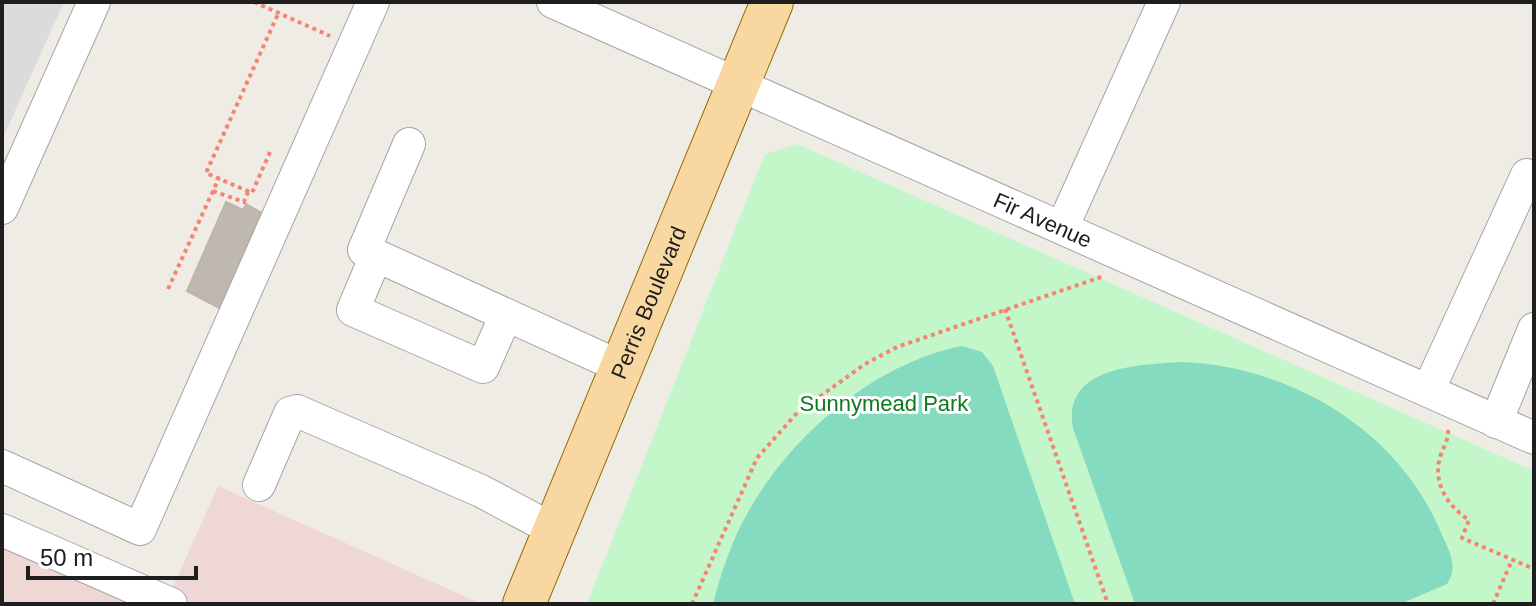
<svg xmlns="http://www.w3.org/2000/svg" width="1536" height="606" font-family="Helvetica,sans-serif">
	<rect width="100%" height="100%" fill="#efece5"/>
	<path fill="#dcdbdb" d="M2 2H64L2 140Z"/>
	<path fill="#efd7d5" d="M218 486 475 601 474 604H2V518L169 596Z"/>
	<path fill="#c3f7ca" d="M797 144 1534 471V604H587L765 154Z"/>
	<g fill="#85dbbf">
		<path d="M962 346 982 352 993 366 1075 604H713C721 573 732 540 748 512 791 436 874 363 962 346Z"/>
		<path d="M1180 362C1287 365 1395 427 1439 528 1447 547 1460 565 1447 584L1400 604H1135L1073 428C1062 366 1139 365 1180 362Z"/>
	</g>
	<path fill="#bfb8b1" stroke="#c0b4a8" stroke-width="2" d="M226 202 243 210 246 204 270 218 264 231 255 228 247 247 255 251 229 313 187 291Z"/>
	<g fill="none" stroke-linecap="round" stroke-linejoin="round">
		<defs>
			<g id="minor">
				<path id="s1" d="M553 2 1534 438"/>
				<path d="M409 144 364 250 621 367"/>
				<path d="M2 208 94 2"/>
				<path d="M1062 228 1164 2"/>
				<path d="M376 256 353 310 483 367 506 315"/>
				<path d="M1428 391 1527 175"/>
				<path d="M1496 422 1534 329"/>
				<path d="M2 466 140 529 373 2"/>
				<path d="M259 485 290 413 297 411 481 491 554 530"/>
				<path d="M2 530 171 604"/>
			</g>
			<g id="major">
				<path id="s2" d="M524 604 772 2"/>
			</g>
		</defs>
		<use href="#minor" stroke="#a5a5a5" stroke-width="34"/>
		<use href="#major" stroke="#936c05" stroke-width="44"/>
		<g stroke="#f58570" stroke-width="4" stroke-dasharray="4 4" stroke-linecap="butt">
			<path d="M254 2 330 36"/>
			<path d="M270 152 252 193 206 173 278 14"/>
			<path d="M213 191 244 202 248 192"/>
			<path d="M168 289 219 178"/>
			<path d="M1005 309 1108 604"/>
			<path d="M1448 430C1449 441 1441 450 1439 461 1434 486 1449 507 1469 520L1462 538 1534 569"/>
			<path d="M692 604 757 458 797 413 865 364 897 347 1104 276"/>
			<path d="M1493 604 1512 560"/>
		</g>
		<use href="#minor" stroke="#fff" stroke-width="32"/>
		<use href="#major" stroke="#f8d7a0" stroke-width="42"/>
	</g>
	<g text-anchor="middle" stroke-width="6" stroke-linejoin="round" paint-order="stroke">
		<g font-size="22" fill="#1e1e1e" stroke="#fff">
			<text dy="8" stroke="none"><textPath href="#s1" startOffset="536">Fir Avenue</textPath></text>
			<text dy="8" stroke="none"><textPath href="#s2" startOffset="326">Perris Boulevard</textPath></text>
		</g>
		<g font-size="22" fill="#0f791e" stroke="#fff">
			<text x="884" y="411">Sunnymead Park</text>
		</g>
	</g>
	<rect width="1536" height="606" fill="none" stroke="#1e1e1e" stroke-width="8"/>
	<path d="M28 566v12h168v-12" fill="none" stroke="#1e1e1e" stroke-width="4"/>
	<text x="40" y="566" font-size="24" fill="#1e1e1e" stroke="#ffffff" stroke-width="6" paint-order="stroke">50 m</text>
</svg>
